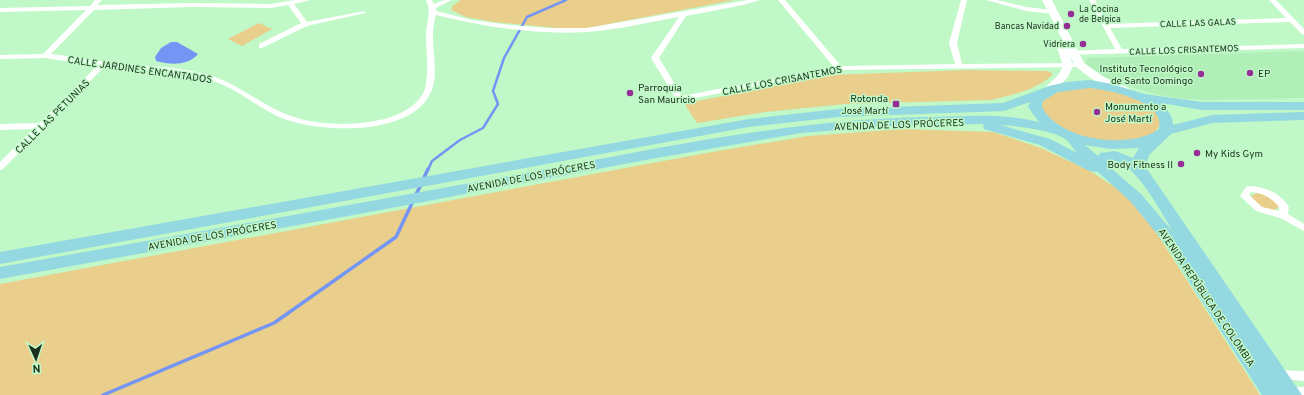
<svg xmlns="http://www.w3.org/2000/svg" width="1304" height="395" font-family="Overpass,sans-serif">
	<rect width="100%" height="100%" fill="#c0f9c7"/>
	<path fill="#b1efb8" d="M1304 51V98L1203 100 1177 98 1155 94 1112 81 1087 67 1085 63 1088 58Z"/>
	<g fill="#e9ce8c">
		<path d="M461 0H734L588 28H557L494 22 466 17 451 10 452 6Z"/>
		<path d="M259 23 272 29 242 46 228 39Z"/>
		<path d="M967 70 1048 71 1053 74C1038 90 1011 95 991 100L846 104 765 112 697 123 685 105 687 103 830 75Z"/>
		<path d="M1093 87C1115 91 1158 97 1160 124 1158 128 1156 132 1153 134 1133 147 1082 140 1062 129 1055 125 1049 118 1043 113L1041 99 1047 93Z"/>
		<path d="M902 129 993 132 1041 148 1090 171 1116 188 1139 207 1165 246 1260 395H0V284L712 152 808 136Z"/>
		<path d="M1259 192 1273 197 1280 206 1273 211 1259 206 1251 196Z"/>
	</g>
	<path fill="#7595f4" d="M171 42H177L198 54C188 66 170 65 156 61L155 57 161 48Z"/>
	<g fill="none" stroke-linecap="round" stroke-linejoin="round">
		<path stroke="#7595f4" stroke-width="2.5" d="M428 170 432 161 460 140 483 128 498 104 493 91 504 58 527 17 566 0"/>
		<g stroke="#7595f4" stroke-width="3.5">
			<path d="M423 180 428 169"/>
			<path d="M415 196 421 185"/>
			<path d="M103 395 274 323 396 237 413 201"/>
		</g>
		<g fill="#fff" fill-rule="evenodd">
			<path d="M95 0H102L97 5 191 3 271 4 295 0H310L294 4 307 22 365 11V13L307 26 262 48H259V44L301 23 288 5 271 8 191 7 94 10 51 54C72 56 93 61 114 63 143 66 173 66 201 73 238 81 262 108 297 118 330 128 402 128 422 95 426 90 426 81 427 75 428 61 426 49 426 35 426 22 432 12 426 0H432L434 4 444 0H452L436 8V11L472 20 510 25 548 28H587L748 0H760L743 5 686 16 659 58 682 96 834 67 778 0H785L841 66 955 64 949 43 961 0H967L957 43 962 64 1080 63 1084 65 1080 67 839 70 680 101 676 99 651 58 679 17C648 22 617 30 586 32 535 35 485 27 436 15 434 21 433 27 433 33 432 54 440 77 429 96 406 137 316 133 279 117 255 106 235 87 210 80 176 70 140 70 105 66L3 169 0 170V162L33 129 0 130V124L39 123 97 66 45 58 0 59V55L43 54 86 10 0 12V8L90 6Z"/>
			<path d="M986 0H997L1026 7 1053 10 1056 12 1053 14 1026 11Z"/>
			<path d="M1089 0H1095L1108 24 1286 18 1269 0H1276L1304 29V35L1302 34 1290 22 1110 28 1122 49 1304 44V48L1065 55 1064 53 1068 51 1115 49Z"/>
			<path d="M1249 186C1266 187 1279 192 1289 207L1288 214 1304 224V231L1280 218 1256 211 1240 196 1246 187ZM1251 192C1263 193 1272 198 1279 207V211L1262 207 1249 195Z"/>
			<path d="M1278 370 1304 371V381L1274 378 1272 375 1274 372Z"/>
			<path d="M1290 387H1304V395H1286L1284 392 1286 388Z"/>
		</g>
		<path fill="#fff" fill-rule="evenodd" d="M1042 0H1052L1084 63 1104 77 1128 88 1130 90 1128 92C1117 95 1083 75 1076 66 1073 63 1072 59 1070 55L1073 66 1068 77 1054 91H1046L1044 89 1059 74 1063 66 1056 44 1057 42 1063 41Z"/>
		<path fill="#94d8e2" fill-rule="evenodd" d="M1090 80 1112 84 1144 94 1202 102H1304V110H1202L1161 103C1167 109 1173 116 1173 125L1212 115 1304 112V120L1212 123 1171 134 1149 155 1146 165 1147 169 1302 395H1262L1165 244 1131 202 1098 172 1089 171 1040 145 984 129 983 124 886 126 801 133 651 159 370 212 0 279V267C179 235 358 204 536 171 666 147 796 119 928 117 965 116 1002 113 1039 122L1028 107 1030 102 1004 111 838 117 749 127 0 264V252L749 119 838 109 1003 103 1049 86 1066 82ZM1090 88C1108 90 1154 99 1159 120 1160 122 1159 126 1159 129 1130 150 1059 141 1042 107L1043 101 1058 92ZM1000 125C1016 126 1053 130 1065 139 1070 142 1073 149 1077 153L1050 139ZM1085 145 1110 149 1139 148 1133 158 1115 151 1100 153 1098 156ZM1111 160C1137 163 1161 213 1174 233L1141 194 1112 169Z"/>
	</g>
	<g fill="#952f95" stroke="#c0f9c7" stroke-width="1.5">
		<circle cx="1071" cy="14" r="4"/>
		<circle cx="1067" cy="26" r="4"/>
		<circle cx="1083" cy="44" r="4"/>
		<circle cx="1250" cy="73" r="4"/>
		<circle cx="1201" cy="74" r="4"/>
		<circle cx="630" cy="93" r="4"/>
		<rect x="892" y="100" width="8" height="8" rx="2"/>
		<circle cx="1097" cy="112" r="4"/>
		<circle cx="1197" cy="153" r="4"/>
		<circle cx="1181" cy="164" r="4"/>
	</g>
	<g text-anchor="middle" stroke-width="3" stroke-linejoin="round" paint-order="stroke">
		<g font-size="9" fill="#1a301d" stroke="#c0f9c7" text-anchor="end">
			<text x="1079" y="12" text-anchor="start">La Cocina<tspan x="1079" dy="10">de Belgica</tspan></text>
			<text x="1059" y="29">Bancas Navidad</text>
			<text x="1075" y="47">Vidriera</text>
		</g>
		<g font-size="9" fill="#1a301d" stroke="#c0f9c7">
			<text transform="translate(1198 23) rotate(-2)" y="3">CALLE LAS GALAS</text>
			<text transform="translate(1184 50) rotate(-2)" y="3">CALLE LOS CRISANTEMOS</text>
		</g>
		<g font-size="10" fill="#1a301d" stroke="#c0f9c7" text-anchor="start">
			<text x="1193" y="72" text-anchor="end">Instituto Tecnológico<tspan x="1193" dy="12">de Santo Domingo</tspan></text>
			<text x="1258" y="77">EP</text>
			<text x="638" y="91">Parroquia<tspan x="638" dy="12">San Mauricio</tspan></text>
			<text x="888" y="102" text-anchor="end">Rotonda<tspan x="888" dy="12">José Martí</tspan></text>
			<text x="1105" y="110">Monumento a<tspan x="1105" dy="12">José Martí</tspan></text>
			<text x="1205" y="157">My Kids Gym</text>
			<text x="1173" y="168" text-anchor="end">Body Fitness II</text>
		</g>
		<g font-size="10" fill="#1a301d" stroke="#c0f9c7">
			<text transform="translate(140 69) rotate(8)" y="4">CALLE JARDINES ENCANTADOS</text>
			<text transform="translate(782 80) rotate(-11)" y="4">CALLE LOS CRISANTEMOS</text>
			<text transform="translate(52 116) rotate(-45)" y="4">CALLE LAS PETUNIAS</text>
			<text transform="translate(899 124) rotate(-2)" y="4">AVENIDA DE LOS PRÓCERES</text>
			<text transform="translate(531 176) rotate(-11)" y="4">AVENIDA DE LOS PRÓCERES</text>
			<text transform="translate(212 235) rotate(-10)" y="4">AVENIDA DE LOS PRÓCERES</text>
			<text transform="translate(1207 297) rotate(56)" y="4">AVENIDA REPÚBLICA DE COLOMBIA</text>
		</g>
	</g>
	<g transform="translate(36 359) rotate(177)" stroke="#c0f9c7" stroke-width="3" paint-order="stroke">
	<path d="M0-3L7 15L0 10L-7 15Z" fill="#1a301d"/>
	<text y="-6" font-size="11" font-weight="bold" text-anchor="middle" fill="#1a301d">N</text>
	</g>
</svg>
